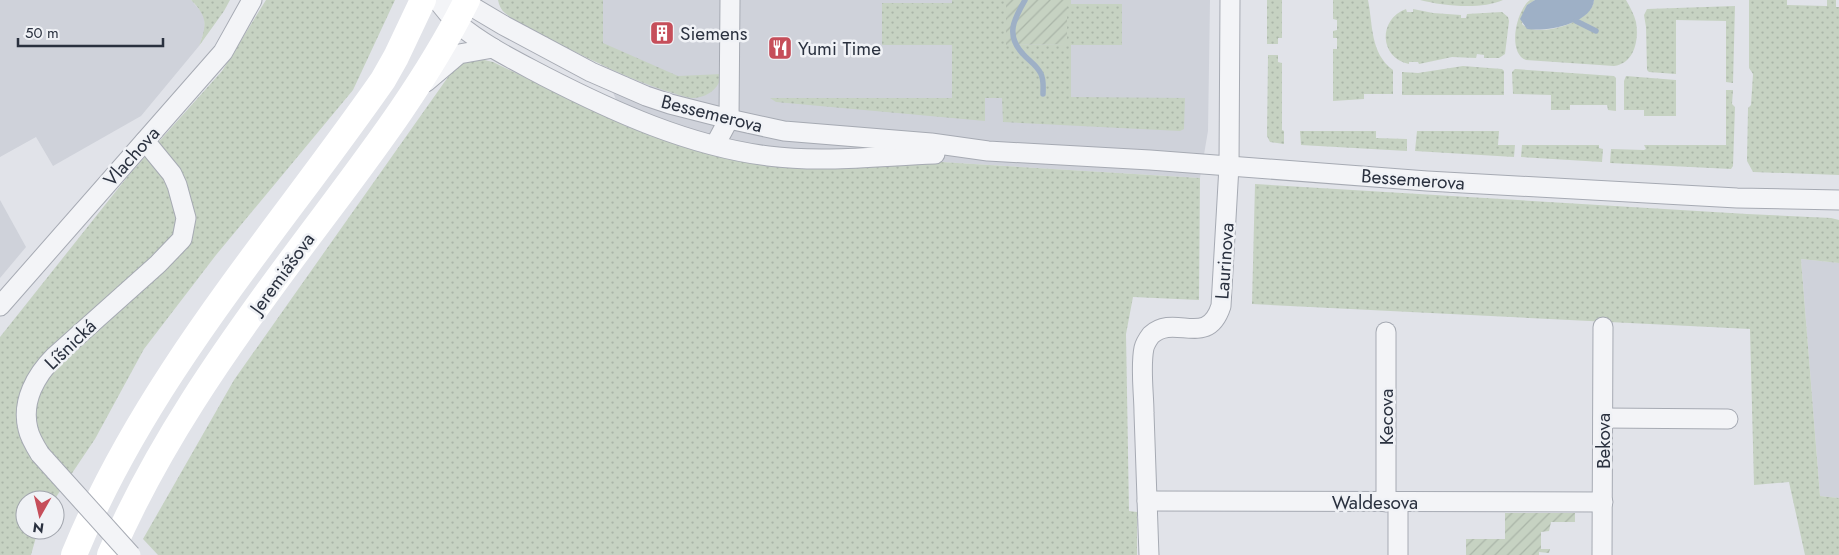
<svg xmlns="http://www.w3.org/2000/svg" width="1839" height="555" font-family="Jost,sans-serif">
	<defs>
		<pattern id="grass-dots" width="8" height="8" patternUnits="userSpaceOnUse" patternTransform="scale(1.25)"><rect width="8" height="8" fill="#c6d2c2"/><path d="M2 2h.1M6 6h.1" fill="none" stroke="#aab5a8" stroke-width="1.8" stroke-linecap="round"/></pattern>
		<pattern id="garden-furrows" width="10" height="10" patternUnits="userSpaceOnUse" patternTransform="scale(1.25)"><rect width="10" height="10" fill="#c6d2c2"/><path d="M-1 1l2-2M0 10L10 0M9 11l2-2" fill="none" stroke="#aab5a8"/></pattern>
	</defs>
	<rect width="100%" height="100%" fill="#e1e3e9"/>
	<g fill="#cfd2da">
		<path d="M0 0H191L204 15 205 29 199 46 141 116 53 166 36 137 0 157Z"/>
		<path d="M603 0H1210L1208 131 1200 178 925 161 668 140 628 127 601 65 603 46Z"/>
		<path d="M0 200 26 247 0 278Z"/>
		<path d="M1801 259 1839 263V498L1820 496Z"/>
	</g>
	<g fill="url(#grass-dots)">
		<path d="M191 0H230L224 11 199 46C207 25 208 17 191 0Z"/>
		<path d="M266 0H395L353 90 216 255 144 349 95 439 54 500H25V530H38L31 555H0V337L128 176 222 71Z"/>
		<path d="M498 0H603V43L678 76 722 74C719 89 707 98 692 98 683 97 674 93 666 91 630 79 595 62 561 45 542 36 521 27 505 13 501 10 499 5 498 0Z"/>
		<path d="M952 0H1006L1007 45 1067 44V0H1071V4H1122V45H1071V97L1185 98 1184 129 1180 131 1003 122 1002 98H985V121L776 102 770 98H952V45H882V3H952Z"/>
		<path d="M1267 0H1282V38H1278V44H1267Z"/>
		<path d="M1333 0H1368C1373 25 1370 53 1393 70V94H1364V99L1333 101V49H1337V38H1333V31L1337 30V20L1333 19Z"/>
		<path d="M1420 0H1503C1481 10 1443 6 1420 0Z"/>
		<path d="M1530 0H1535L1527 5 1522 24C1537 39 1592 23 1594 0H1626C1630 7 1634 14 1636 22 1639 39 1635 63 1614 66L1526 60C1507 53 1516 10 1530 0Z"/>
		<path d="M1749 0H1787V5L1827 6V0H1836V7H1839V175L1753 172 1747 161 1748 108 1751 105 1753 74 1749 68Z"/>
		<path d="M1735 6 1733 83 1726 82V21L1676 20V74L1649 72 1647 70 1646 27 1644 15 1647 9Z"/>
		<path d="M1406 9 1407 12H1413V9L1433 13 1461 15V18H1466L1467 14 1502 12 1508 17 1509 21 1505 54 1499 58H1484V55L1477 54 1476 58 1452 57 1419 64 1418 62H1409V64C1379 58 1378 19 1406 9Z"/>
		<path d="M1268 55H1278V62L1282 63V130L1284 131V144L1270 142 1267 136Z"/>
		<path d="M480 59 493 62 628 127 668 140 925 161 1200 178 1199 300 1133 297 1126 334 1129 511 1137 512V555H158L143 539 234 380 453 70 468 60Z"/>
		<path d="M1463 66 1502 69 1504 71V95H1402V72L1418 73Z"/>
		<path d="M1515 69 1614 76 1616 78V111L1608 110 1607 105H1570V110H1551V95L1513 94 1512 72Z"/>
		<path d="M1626 76 1676 80V116H1644V110H1624V81Z"/>
		<path d="M1726 90H1733L1732 104 1735 107 1733 166 1731 169 1610 163 1611 149 1644 150 1646 149 1644 145H1726Z"/>
		<path d="M1300 131H1376V138L1407 139V151L1301 145Z"/>
		<path d="M1417 131H1499L1498 145H1515L1514 157 1415 151Z"/>
		<path d="M1522 145H1599V148L1603 149 1602 162 1521 157Z"/>
		<path d="M1255 184 1747 214 1831 218 1839 220V263L1801 259 1820 496 1839 498V555H1805L1789 482 1754 485 1750 329 1252 304Z"/>
	</g>
	<g fill="url(#garden-furrows)">
		<path d="M1006 0H1067V44L1006 45Z"/>
		<path d="M1505 513H1575V522H1551L1549 531 1541 532V549H1550L1549 553 1539 552V555H1466V539H1505Z"/>
	</g>
	<path fill="#9eb0c6" d="M1535 0H1594C1592 24 1546 32 1527 29L1520 19 1527 5Z"/>
	<g fill="none" stroke-linecap="round" stroke-linejoin="round">
		<g stroke="#9eb0c6" stroke-width="5.5">
			<path d="M1025 0C1014 19 1005 35 1023 54 1029 61 1037 65 1041 74 1044 80 1043 88 1043 94"/>
			<path d="M1576 21 1596 31"/>
		</g>
		<defs>
			<g id="minor">
				<path d="M437 0C443 7 449 16 457 23 483 45 514 60 544 76 614 112 689 146 768 156 823 163 880 156 935 154"/>
				<path d="M458 0 466 3 503 25 591 72 646 96 670 104 729 119 784 131 931 143 988 151 1150 160 1427 181 1737 198 1839 200"/>
				<path d="M426 82 459 54 493 48"/>
				<path d="M715 145 729 119 730 0"/>
				<path d="M0 306 223 52 252 0"/>
				<path d="M1386 332V502"/>
				<path d="M1603 418 1728 419"/>
				<path d="M40 454C35 446 30 438 28 429 21 401 36 375 55 356L158 264 182 239 186 218 177 185 172 174 145 141"/>
				<path d="M1147 501 1603 502"/>
				<path d="M1149 555C1147 508 1146 461 1144 413 1144 394 1140 367 1144 348 1145 344 1148 339 1151 335 1175 313 1207 349 1221 306L1229 166 1230 0"/>
				<path d="M1398 555V502"/>
				<path d="M1602 555 1603 327"/>
			</g>
		</defs>
		<use href="#minor" stroke="#a6aab3" stroke-width="21"/>
		<use href="#minor" stroke="#f3f4f7" stroke-width="19"/>
		<g stroke="#fff" stroke-width="26">
			<path d="M74 555C146 378 275 235 383 80L396 57 423 0"/>
			<path d="M110 555C156 448 223 352 292 259 354 175 420 94 467 0"/>
		</g>
		<defs>
			<path id="minor-bridge" d="M40 454 131 555"/>
		</defs>
		<use href="#minor-bridge" stroke="#a6aab3" stroke-width="21" stroke-linecap="butt"/>
		<use href="#minor-bridge" stroke="#f3f4f7" stroke-width="19"/>
	</g>
	<defs>
		<symbol id="building-square" viewBox="-11 -11 22 22"><rect x="-9" y="-9" width="18" height="18" rx="4" fill="#c64e5a" stroke="#f0f2f6"/><path d="M-4-6H4V6H1V3H-1V6H-4ZM-2.5-4.3h1.7v1.8h-1.7ZM.8-4.3h1.7v1.8H.8ZM-2.5-1h1.7V.8h-1.7ZM.8-1h1.7V.8H.8Z" fill="#fff"/></symbol>
		<symbol id="restaurant-square" viewBox="-11 -11 22 22"><rect x="-9" y="-9" width="18" height="18" rx="4" fill="#c64e5a" stroke="#f0f2f6"/><path d="M-5-6h1v4h1v-4h1v4h1v-4h1v5L-1.5 .5V6h-2V.5L-5-1ZM5-6V6H3V1.5H1.5Q1.5-4 5-6Z" fill="#fff"/></symbol>
	</defs>
	<g fill-rule="evenodd">
		<use href="#building-square" x="648" y="19" width="28" height="28"/>
		<use href="#restaurant-square" x="766" y="34" width="28" height="28"/>
	</g>
	<g text-anchor="middle" stroke-width="5" stroke-linejoin="round" paint-order="stroke">
		<g font-size="19" fill="#2a313f" stroke="#f0f2f6" text-anchor="start">
			<text x="680" y="40">Siemens</text>
			<text x="798" y="55">Yumi Time</text>
		</g>
		<g font-size="19" fill="#2a313f" stroke="#f0f2f6">
			<text transform="translate(712 113) rotate(14)" y="7">Bessemerova</text>
			<text transform="translate(131 156) rotate(-48)" y="7">Vlachova</text>
			<text transform="translate(1413 179) rotate(4)" y="7">Bessemerova</text>
			<text transform="translate(1224 261) rotate(-86)" y="7">Laurinova</text>
			<text transform="translate(282 273) rotate(-54)" y="7">Jeremiášova</text>
			<text transform="translate(70 344) rotate(-44)" y="7">Líšnická</text>
			<text transform="translate(1386 417) rotate(-90)" y="7">Kecova</text>
			<text transform="translate(1603 441) rotate(-90)" y="7">Bekova</text>
			<text x="1375" y="509">Waldesova</text>
		</g>
	</g>
	<g transform="translate(40 515) rotate(188)"><circle r="24" fill="#f0f2f6" stroke="#a1a5ad"/>
	<path d="M0-4L9 19L0 12L-9 19Z" fill="#c64e5a"/>
	<text y="-8" font-size="14" font-weight="bold" text-anchor="middle" fill="#2a313f">N</text>
	</g>
	<path d="M18 38v8h145v-8" fill="none" stroke="#2a313f" stroke-width="2.5"/>
	<text x="25" y="38" font-size="15" fill="#2a313f" stroke="#f0f2f6" stroke-width="4" paint-order="stroke">50 m</text>
</svg>
